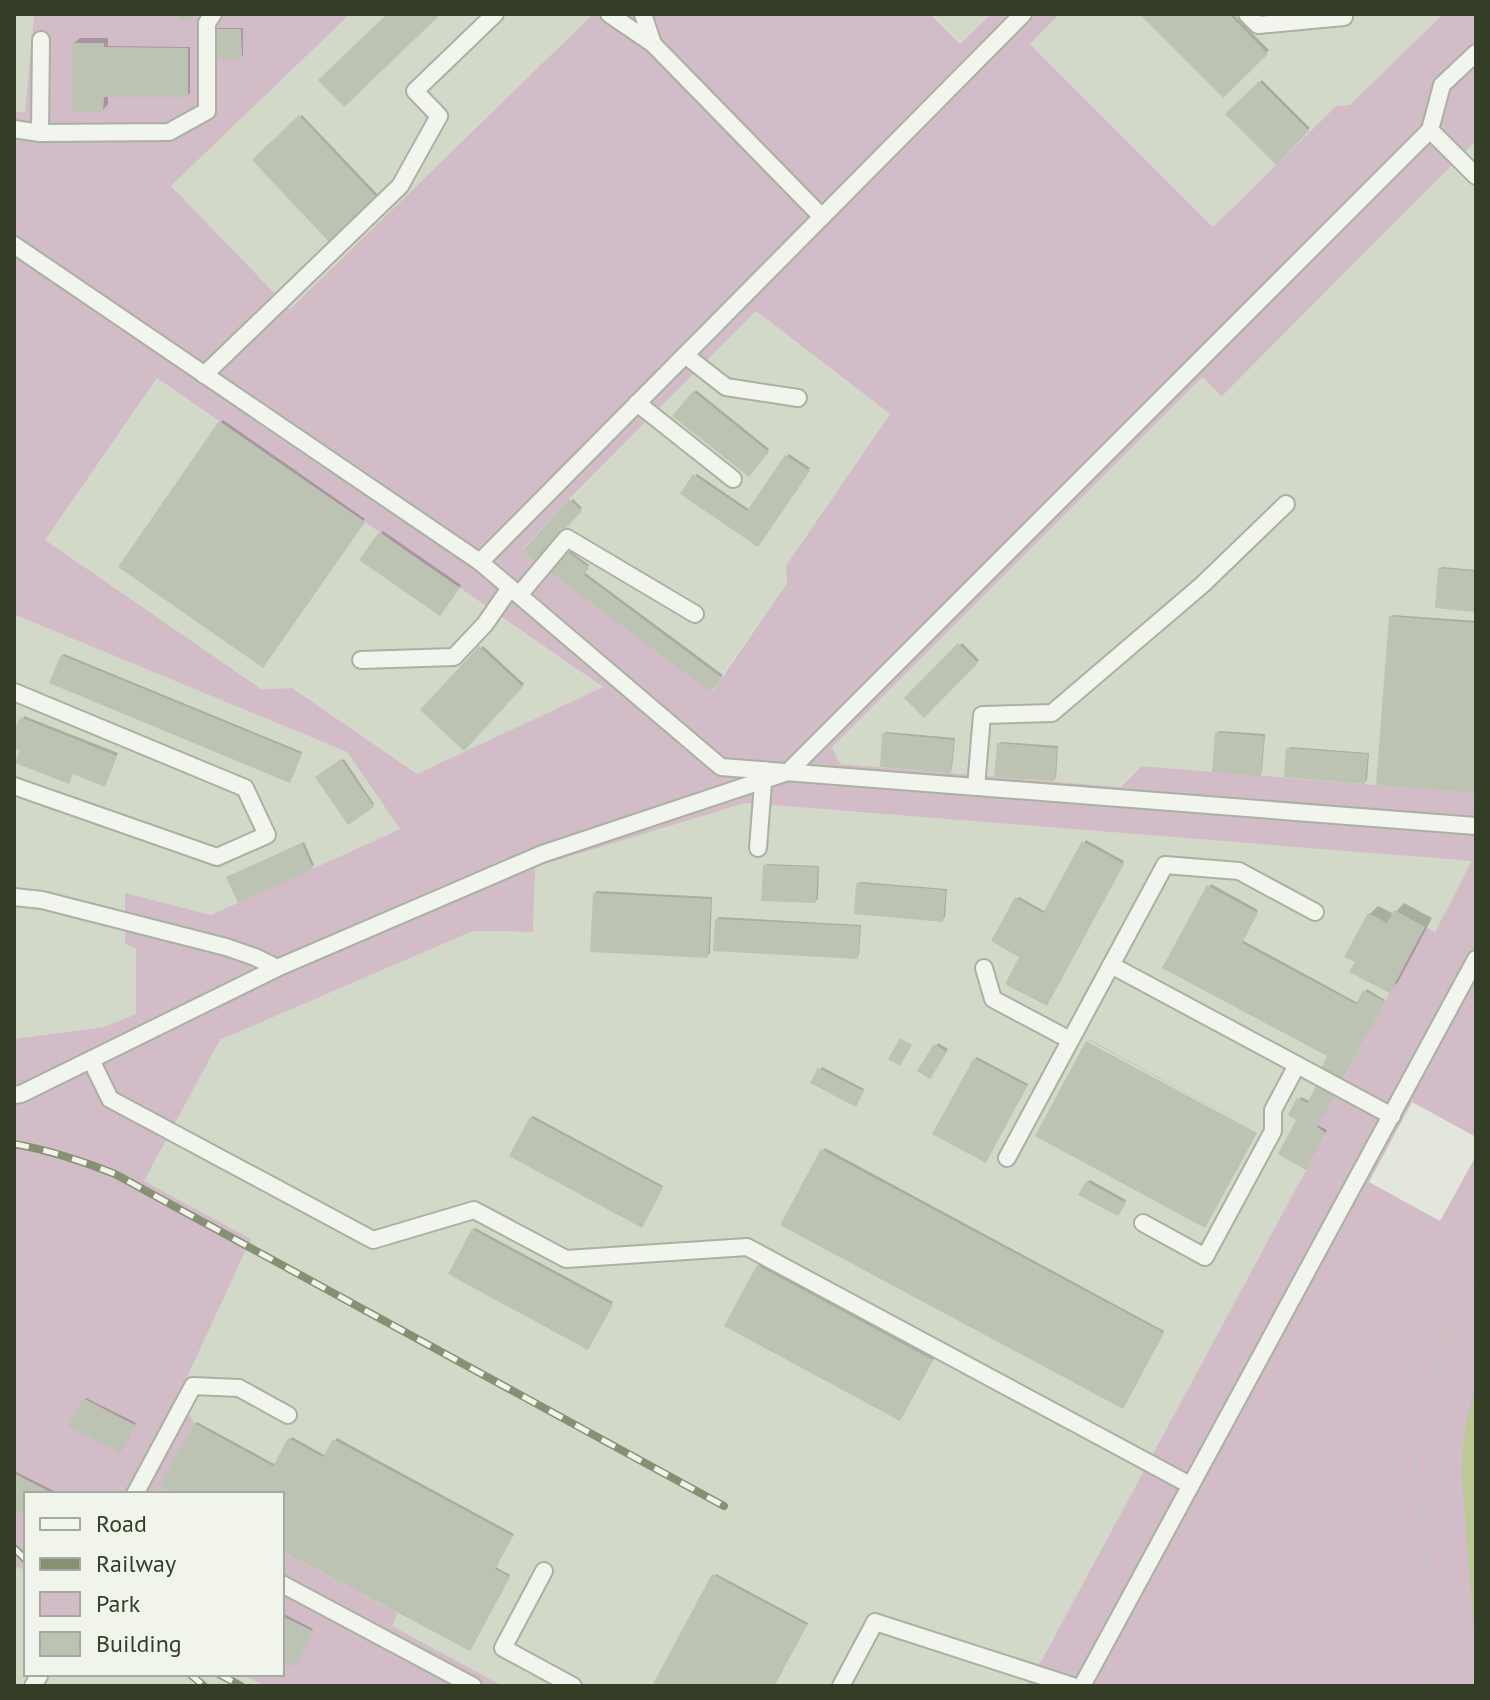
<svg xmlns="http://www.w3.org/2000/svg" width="1490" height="1700" font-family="'PT Sans',sans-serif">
	<rect width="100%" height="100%" fill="#e3e7db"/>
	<g fill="#d3d9c9">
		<path d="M14 14H34L25 113 14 112Z"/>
		<path d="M350 14H593L290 309 171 186Z"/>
		<path d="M930 14H991L960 44Z"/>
		<path d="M1060 14H1443L1350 106H1336L1213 227 1030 44Z"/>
		<path d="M1476 141V793L1143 766 1121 787 840 764 832 747 1202 376 1222 395Z"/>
		<path d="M756 311 890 414 787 566V583L711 692 535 561 523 550 569 499Z"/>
		<path d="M157 378 603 687 417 775 292 688 261 689 44 540Z"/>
		<path d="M14 616H18L347 752 400 829 211 915 125 894 136 947V1014L104 1027 14 1039Z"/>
		<path d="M745 803 1473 861 1435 932 1425 928 1335 1093 1317 1128 1326 1133 1045 1654 1026 1686H503L391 1626 398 1613 282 1551V1494H177L160 1485 179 1395 251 1239 144 1181 220 1040 473 931 533 932 534 867Z"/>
		<path d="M14 1567 26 1570V1674H242L264 1686H14Z"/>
	</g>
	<g fill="#d1bcc7" fill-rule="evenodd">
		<path d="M34 14H350L171 186 290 309 593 14H930L960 44 991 14H1060L1030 44 1213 227 1336 106 1350 105 1443 14H1476V141L1222 396 1202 377 832 747 840 764 1121 787 1142 766 1476 793V1137L1412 1102 1369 1182 1440 1221 1476 1156V1686H1026L1045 1654 1326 1133 1317 1127 1425 927 1435 932 1472 861 745 803 535 867 533 932 473 931 220 1040 144 1181 251 1239 179 1395 194 1423 161 1485 177 1494H26V1570L14 1567V1039L104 1027 136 1014V948L125 944V893L211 915 400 829 347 752 18 616H14V112H25ZM756 311 890 414 786 566 787 583 712 692 535 561 523 549 569 499ZM157 378 603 687 417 774 292 688 261 689 45 540Z"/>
		<path d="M282 1551 398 1613 392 1626 503 1686H264L242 1674H282Z"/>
	</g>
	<path fill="#bbc994" d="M1476 1389V1686H1475L1476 1653 1462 1478C1462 1447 1465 1417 1476 1389Z"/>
	<g fill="#0003">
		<path d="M1142 14H1233L1269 50 1223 96Z"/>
		<path d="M218 28H243V55L241 57 215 30Z"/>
		<path d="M80 38H108V46L190 47V93L188 95H108V104L103 110 74 43Z"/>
		<path d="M1262 80 1310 128 1276 162 1228 114Z"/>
		<path d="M302 115 380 197 332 242 255 160Z"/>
		<path d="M696 390 769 449 749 474 675 416Z"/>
		<path d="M223 420 365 519 263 665 221 422Z"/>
		<path d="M789 454 810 468 760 542 695 476 697 474 750 510Z"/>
		<path d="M573 499 582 508 535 558 525 549Z"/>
		<path d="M383 531 461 585 442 612 381 533Z"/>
		<path d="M570 551 589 565 584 572 723 675 711 690 554 572Z"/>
		<path d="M1442 567 1476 570V610L1440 569Z"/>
		<path d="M1393 615 1476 621V789L1475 791 1391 617Z"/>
		<path d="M962 643 979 660 924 715 907 698Z"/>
		<path d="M483 646 524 684 464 748 423 710Z"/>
		<path d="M64 654 302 752 292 778 62 656Z"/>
		<path d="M24 716 118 753 106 782 73 772 14 746V738Z"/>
		<path d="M1219 731 1265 734 1262 771 1260 774 1217 733Z"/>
		<path d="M886 732 955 738 952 769 950 771 884 734Z"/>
		<path d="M1001 742 1058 746 1056 777 1054 779 999 744Z"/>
		<path d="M1290 747 1369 753 1367 780 1365 782 1288 749Z"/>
		<path d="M344 759 374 804 372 806 320 775Z"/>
		<path d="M1086 840 1124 861 1048 1002 1017 899 1019 897 1046 912Z"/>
		<path d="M304 842 314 865 312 867 239 900 230 876Z"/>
		<path d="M767 864 819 866 818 899 816 901 765 866Z"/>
		<path d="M860 882 947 889 945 917 943 919 858 884Z"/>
		<path d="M1211 884 1258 910 1242 940 1358 1003 1367 989 1385 1000 1343 1078 1330 1056 1165 967Z"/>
		<path d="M597 891 712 897 710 954 707 956 595 893Z"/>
		<path d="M1404 903 1432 918 1398 982 1389 990 1357 961 1370 914 1378 906 1394 914Z"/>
		<path d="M719 917 861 925 859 954 857 957 717 919Z"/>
		<path d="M1089 1040H1090L1257 1131Z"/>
		<path d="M938 1043 948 1049 932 1075 920 1070Z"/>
		<path d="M977 1057 1028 1084 987 1159 975 1059Z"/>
		<path d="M822 1067 864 1089 857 1102 813 1082Z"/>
		<path d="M1301 1097 1310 1101 1317 1125 1327 1130 1308 1165 1299 1119 1290 1115Z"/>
		<path d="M533 1116 663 1186 643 1223 531 1118Z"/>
		<path d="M825 1148 1164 1331 1125 1405 823 1150Z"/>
		<path d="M1090 1180 1126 1200 1120 1212 1087 1182Z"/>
		<path d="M475 1228 613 1302 590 1345 473 1230Z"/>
		<path d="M760 1264 934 1358 902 1417 758 1267Z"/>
		<path d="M86 1398 136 1423 122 1449 84 1400Z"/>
		<path d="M197 1422 276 1465 292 1437 326 1456 337 1438 514 1534 496 1567 510 1575 472 1647 282 1548V1494H181L195 1424Z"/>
		<path d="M16 1472 60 1494H26V1513L14 1507V1474Z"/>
		<path d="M716 1574 808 1623 774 1686H654Z"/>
		<path d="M282 1613 313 1629 296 1662 282 1658Z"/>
	</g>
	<g fill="#bdc3b3">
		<path d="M180 14H193V20H179Z"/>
		<path d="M387 14H441L344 107 318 80Z"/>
		<path d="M1139 14H1229L1268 54 1223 98Z"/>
		<path d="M213 29H241L242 59H214Z"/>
		<path d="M72 43H104V47L188 48V97H104L103 112H72Z"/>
		<path d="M1259 81 1309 131 1276 165 1225 114Z"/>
		<path d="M299 115 379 200 332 245 252 160Z"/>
		<path d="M693 391 769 452 749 477 672 416Z"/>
		<path d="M219 421 365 522 263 668 118 567Z"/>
		<path d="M785 455 810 471 758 547 680 494 693 474 747 511Z"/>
		<path d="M569 499 582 511 535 561 523 550Z"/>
		<path d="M379 532 460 588 440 616 359 560Z"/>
		<path d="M567 551 589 568 584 575 722 678 711 692 551 573Z"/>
		<path d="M1438 568 1476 571V612L1435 608Z"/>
		<path d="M1389 616 1476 623 1475 793 1376 785Z"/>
		<path d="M958 643 978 663 924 718 904 698Z"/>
		<path d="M479 646 523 687 464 751 420 710Z"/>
		<path d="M61 655 302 754 290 783 49 683Z"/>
		<path d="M20 717 117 756 105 787 73 774 69 784 15 763 20 750 14 748V732Z"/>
		<path d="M1215 732 1264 736 1261 776 1212 772Z"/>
		<path d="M882 733 954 740 951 773 880 767Z"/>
		<path d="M997 743 1057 748 1055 781 994 777Z"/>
		<path d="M1286 748 1368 754 1365 784 1284 777Z"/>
		<path d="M341 759 374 807 348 825 315 777Z"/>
		<path d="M1082 841 1124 864 1047 1006 1005 984 1019 957 991 941 1015 897 1043 913Z"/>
		<path d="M302 843 313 869 238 903 226 877Z"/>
		<path d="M763 865 818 867 816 903 761 901Z"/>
		<path d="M856 883 946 890 943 922 854 914Z"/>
		<path d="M1207 885 1258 913 1242 943 1356 1004 1363 990 1385 1002 1341 1082 1320 1071 1327 1056 1162 968Z"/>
		<path d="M593 893 711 899 708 958 590 952Z"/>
		<path d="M1394 910 1425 927 1390 993 1349 972 1355 962 1344 957 1368 913 1387 923Z"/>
		<path d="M715 919 860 926 858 959 713 951Z"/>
		<path d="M900 1038 912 1045 900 1066 888 1059Z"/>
		<path d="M1086 1041 1257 1133 1205 1228 1035 1136Z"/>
		<path d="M934 1044 947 1052 930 1079 917 1071Z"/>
		<path d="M974 1058 1027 1086 986 1163 932 1134Z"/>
		<path d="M818 1068 864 1091 856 1107 810 1083Z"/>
		<path d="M1318 1083 1336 1093 1317 1127 1326 1133 1306 1170 1278 1154 1296 1120 1288 1115 1297 1098 1307 1103Z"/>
		<path d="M530 1117 663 1188 642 1228 509 1156Z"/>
		<path d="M821 1149 1164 1333 1123 1409 780 1225Z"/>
		<path d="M1086 1181 1126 1203 1118 1216 1078 1195Z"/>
		<path d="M472 1229 613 1305 588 1350 448 1274Z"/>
		<path d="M757 1265 933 1360 900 1421 724 1326Z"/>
		<path d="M83 1398 135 1425 121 1453 68 1426Z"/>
		<path d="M194 1423 273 1466 288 1438 323 1457 333 1439 513 1536 495 1569 510 1577 470 1651 282 1551V1494H177L160 1485Z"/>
		<path d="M14 1473 54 1494H26V1515L14 1509Z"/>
		<path d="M712 1574 807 1625 774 1686H652Z"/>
		<path d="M282 1616 313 1631 295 1667 282 1660Z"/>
	</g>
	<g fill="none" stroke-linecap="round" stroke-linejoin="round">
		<defs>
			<g id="minor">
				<path d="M609 14 653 44 822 217"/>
				<path d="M643 14 653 44"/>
				<path d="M1247 14 1258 25 1344 17"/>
				<path d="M14 129 40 133 169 132 207 111V23L213 14"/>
				<path d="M1430 130 1476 176"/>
				<path d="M40 133 41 40"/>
				<path d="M14 245 480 562 721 767 1476 826"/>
				<path d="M685 355 726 387 798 398"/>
				<path d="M204 375 400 186 439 116 415 91 495 14"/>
				<path d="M637 403 733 479"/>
				<path d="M480 562 1023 14"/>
				<path d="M519 595 567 538 695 614"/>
				<path d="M361 660 454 657 485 624 510 588"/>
				<path d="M14 692 245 788 267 835 217 857 14 786"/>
				<path d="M976 787 982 715 1052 713 1202 585 1286 504"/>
				<path d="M758 848 764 770"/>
				<path d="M14 897 42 900 226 947 255 957 277 968"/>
				<path d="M1111 965 1392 1116"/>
				<path d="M984 968 993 999 1070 1040"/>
				<path d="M91 1060 110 1099 373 1240 474 1210 566 1259 747 1247 1190 1485"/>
				<path d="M14 1095 21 1094 277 968 542 854 788 772 1430 130 1442 85 1476 53"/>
				<path d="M1007 1158 1165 865 1239 871 1315 912"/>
				<path d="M1143 1223 1205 1257 1273 1131V1110L1297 1065"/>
				<path d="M135 1494 193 1386 239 1388 288 1415"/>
				<path d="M544 1571 503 1648 573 1686"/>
				<path d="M282 1584 473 1686"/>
				<path d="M33 1686 40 1674"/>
				<path d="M841 1686 875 1622 1073 1686"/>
				<path d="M1082 1686 1476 959"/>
			</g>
		</defs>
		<use href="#minor" stroke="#abb1a1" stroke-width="20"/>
		<g stroke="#c1c5ba" stroke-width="3" stroke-dasharray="6 6" stroke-linecap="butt">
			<path d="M14 1563 26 1566"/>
			<path d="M1434 1686 1436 1669 1415 1453 1434 1377 1462 1300 1476 1279"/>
		</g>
		<use href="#minor" stroke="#f2f5ee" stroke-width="16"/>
		<defs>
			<g id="rail">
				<path d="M14 1144C49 1150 82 1161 115 1174L724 1506"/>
				<path d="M14 1548 26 1560"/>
				<path d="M190 1674 204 1686"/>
				<path d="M219 1674 241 1686"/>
			</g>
		</defs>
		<use href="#rail" stroke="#869174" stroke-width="8"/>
		<use href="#rail" stroke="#f1f4eb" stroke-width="5" stroke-dasharray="15" stroke-linecap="butt"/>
	</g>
	<rect width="1490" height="1700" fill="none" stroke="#343d25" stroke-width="32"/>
	<rect x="24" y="1492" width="260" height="184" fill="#f1f4eb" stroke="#a5ab9c" stroke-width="2"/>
	<rect x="40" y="1518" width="40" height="12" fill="#f2f5ee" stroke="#a5ab9c" stroke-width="2"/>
	<text x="96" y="1532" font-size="24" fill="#343d25">Road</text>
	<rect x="40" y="1558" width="40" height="12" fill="#869174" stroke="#a5ab9c" stroke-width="2"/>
	<text x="96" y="1572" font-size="24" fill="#343d25">Railway</text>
	<rect x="40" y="1592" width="40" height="24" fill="#d1bcc7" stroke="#a5ab9c" stroke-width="2"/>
	<text x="96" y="1612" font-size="24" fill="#343d25">Park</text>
	<rect x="40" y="1632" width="40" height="24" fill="#bdc3b3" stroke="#a5ab9c" stroke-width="2"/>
	<text x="96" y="1652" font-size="24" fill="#343d25">Building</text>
</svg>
